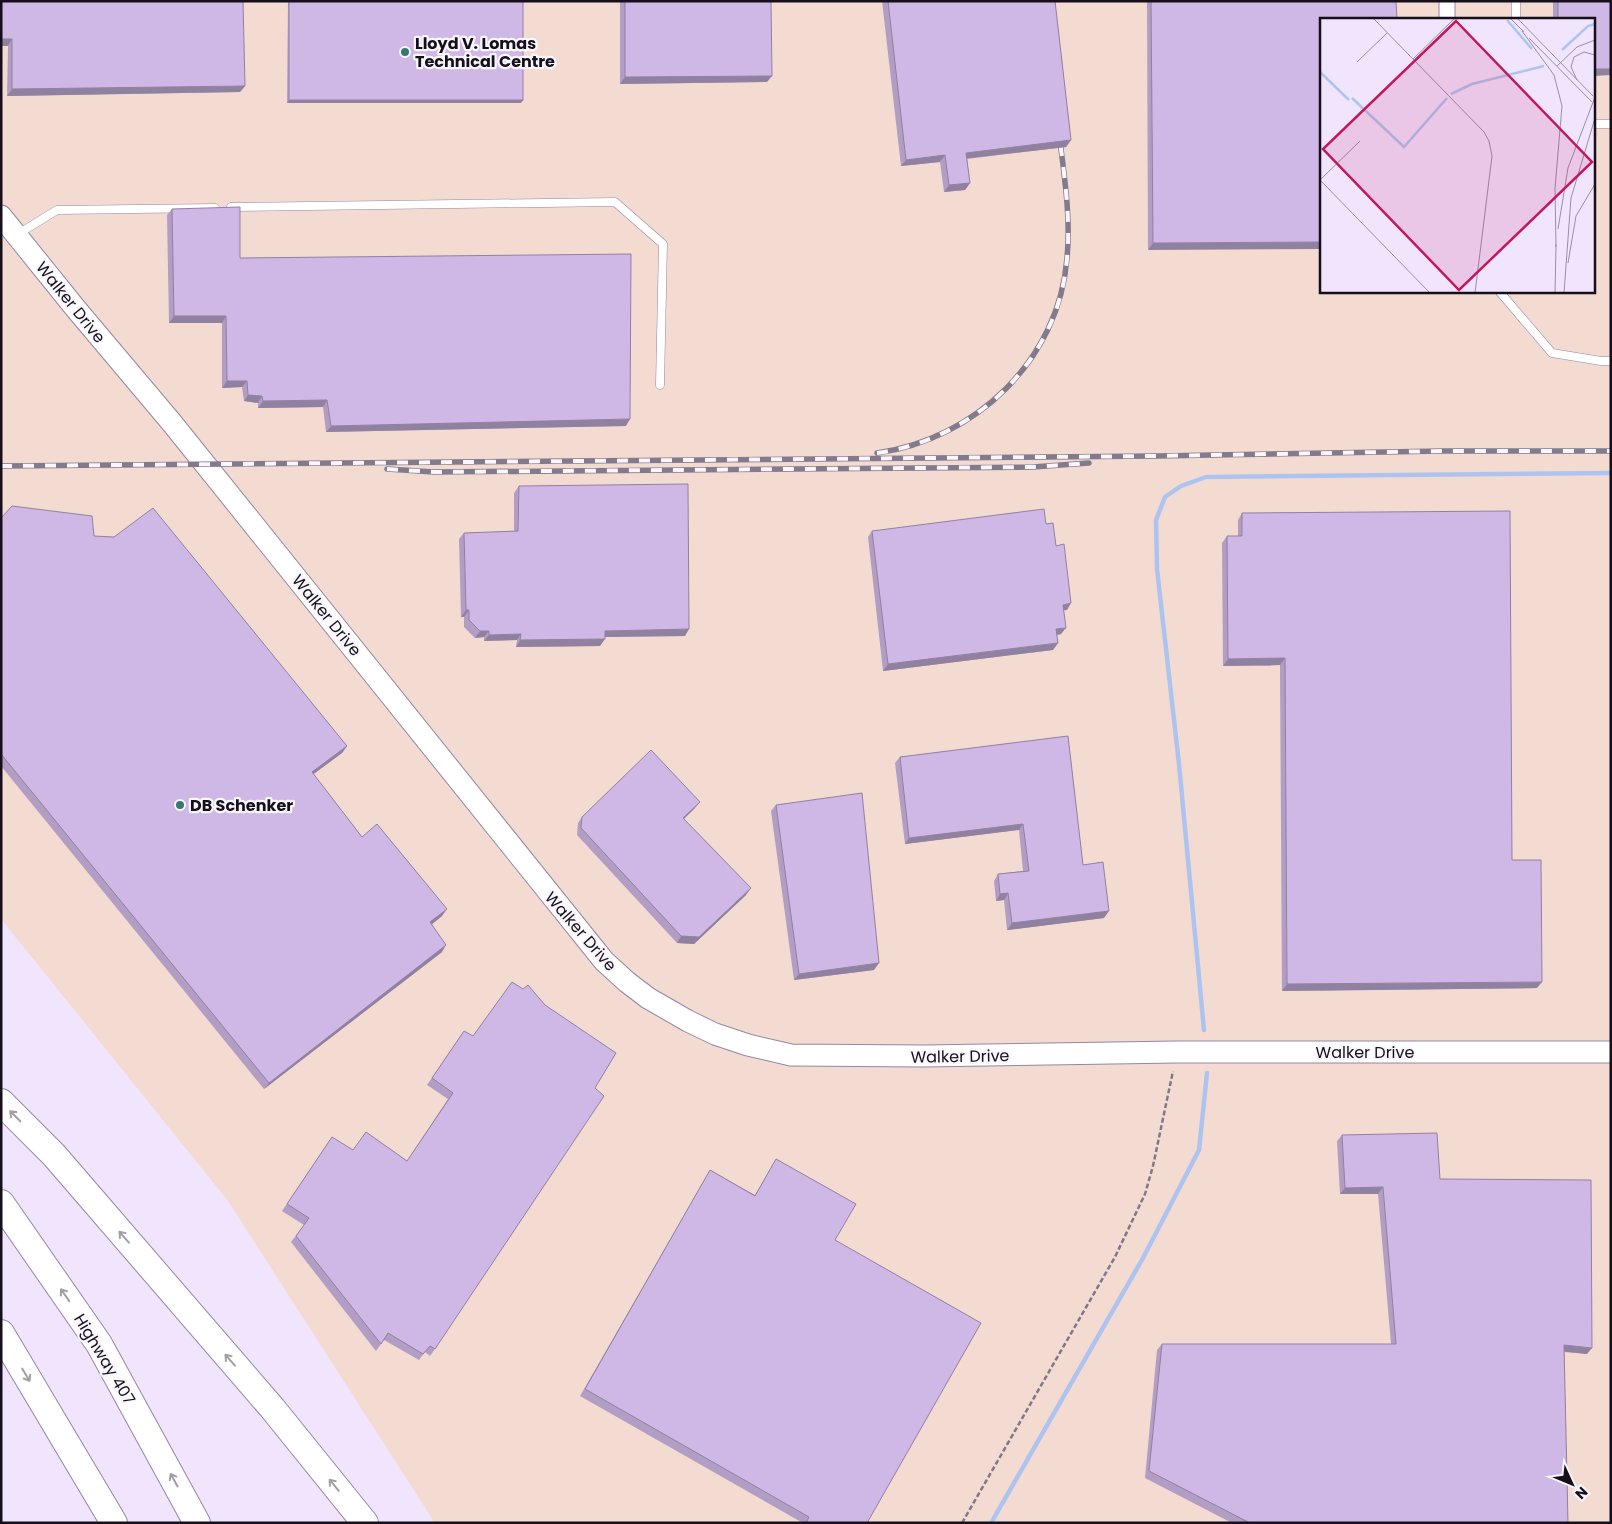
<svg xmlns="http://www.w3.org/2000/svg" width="1612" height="1524" font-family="Poppins,sans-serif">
	<rect width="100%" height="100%" fill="#f1e5fe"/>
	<path fill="#f3dbd1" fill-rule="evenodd" d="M1 1H1611V1523H435L228 1201 1 919ZM1321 19H1593V291H1321Z"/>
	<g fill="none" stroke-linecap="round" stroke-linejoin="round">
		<g stroke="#aec4f0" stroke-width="4.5">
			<path d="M1204 1030 1179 764 1157 569 1156 520 1165 497 1181 486 1206 477 1611 473"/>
			<path d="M991 1523 1143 1258 1199 1150 1207 1073"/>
		</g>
		<defs>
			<g id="lane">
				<path d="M1516 19V1"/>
				<path d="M1593 124H1611"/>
				<path d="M231 207 615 202 663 244 660 385"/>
				<path d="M18 234 57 210 215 208"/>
				<path d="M1499 291 1552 353 1601 361H1611"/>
			</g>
			<path id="street" d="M1447 1V19"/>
			<path id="secondary" d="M1 216 76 309 172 423 604 961 627 982 648 998 688 1021 715 1034 748 1045 791 1055 924 1056 1177 1052H1611"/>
			<g id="highway">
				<path d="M1 1102 54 1155 273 1409 365 1523"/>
				<path d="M1 1203 99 1344 197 1523"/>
				<path d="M1 1333 114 1523"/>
			</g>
		</defs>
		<use href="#lane" stroke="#9586a4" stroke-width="9"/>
		<use href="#street" stroke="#9586a4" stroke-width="17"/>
		<use href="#secondary" stroke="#9586a4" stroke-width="23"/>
		<use href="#highway" stroke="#9586a4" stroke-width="28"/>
		<path stroke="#80788a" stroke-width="2.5" stroke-dasharray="5 2.5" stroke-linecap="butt" d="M962 1523 1115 1257 1145 1194 1153 1166 1173 1071"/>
		<use href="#lane" stroke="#fff" stroke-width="8"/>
		<use href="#street" stroke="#fff" stroke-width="15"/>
		<use href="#secondary" stroke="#fff" stroke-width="21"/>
		<use href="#highway" stroke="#fff" stroke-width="26"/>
		<defs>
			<g id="rail">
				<path d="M877 453C976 439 1059 360 1067 258 1071 217 1064 174 1059 133"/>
				<path d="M1 466 1156 456 1443 451H1611"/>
				<path d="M387 469 434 472 1033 467 1089 463"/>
			</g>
		</defs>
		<use href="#rail" stroke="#837b8d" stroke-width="5.5"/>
		<use href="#rail" stroke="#faf6fd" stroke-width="4" stroke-dasharray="11" stroke-linecap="butt"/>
	</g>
	<g fill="#b29ec5">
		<path d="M1 1 245 86 240 92 7 96 8 46H1Z"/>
		<path d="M288 1H523L521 103H287Z"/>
		<path d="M620 1H771L767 82 620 84Z"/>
		<path d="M882 1H1055L1071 140 1066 147 967 159 970 183 965 190 944 192 940 162 901 166Z"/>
		<path d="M1147 1H1396L1148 250Z"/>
		<path d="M1553 1H1611L1593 19H1553Z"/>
		<path d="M172 209 240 258 626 426 326 432 323 407 258 408V403L244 401 242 387 222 388V323H169L167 215Z"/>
		<path d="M519 486 685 636 605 637 600 646 516 647 517 640 484 641V637L475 638 464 627V617H461L459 539 464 533 514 531V493Z"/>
		<path d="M1242 513 1512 860 1537 988 1282 991 1280 665 1223 666 1222 543 1227 536H1238V520Z"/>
		<path d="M1 518 347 746 342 753 313 774 362 837 442 916 432 924 442 952 264 1089 1 766Z"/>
		<path d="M1046 524 1056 546 1067 610H1064L1061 634 1057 635 1058 643 1053 650 883 671 868 537 872 531Z"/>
		<path d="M1068 736 1083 865 1104 918 1007 930 1004 900 996 901 994 881 998 874 1023 871 1019 830 905 844 895 763 900 757Z"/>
		<path d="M776 805 874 970 794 980 771 811Z"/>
		<path d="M695 808 684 819 746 895 694 944 677 943 577 835 578 823 582 817Z"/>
		<path d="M464 1031 435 1349 430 1356 425 1352 419 1360 384 1340 376 1351 291 1242 304 1225 282 1211 328 1143 353 1150 407 1161 448 1099 427 1085Z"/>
		<path d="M1342 1135 1440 1179 1587 1354 1564 1352 1568 1523H1232L1145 1478 1157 1350 1162 1344H1391L1378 1194H1340L1337 1141Z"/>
		<path d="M776 1159 835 1240 867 1523H803L580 1396 706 1177 710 1170 755 1195Z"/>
	</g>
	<g fill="#9181a0">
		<path d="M1 39H12L8 46H1Z"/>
		<path d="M1593 69H1611V75L1593 76Z"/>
		<path d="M772 76 767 82 620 84 625 77Z"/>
		<path d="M245 86 240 92 7 96 12 89Z"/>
		<path d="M289 100H523L521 103H287Z"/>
		<path d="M1071 140 1066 147 961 159 966 153Z"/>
		<path d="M945 155 940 162 901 166 906 160Z"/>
		<path d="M970 183 965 190 944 192 949 185Z"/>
		<path d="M1321 242V249L1148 250 1153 243Z"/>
		<path d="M174 316H226L222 323H169Z"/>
		<path d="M227 381H247L242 387 222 388Z"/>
		<path d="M248 395 262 396 258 403 244 401Z"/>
		<path d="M327 400 323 407 258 408 263 401Z"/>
		<path d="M630 419 626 426 326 432 331 426Z"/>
		<path d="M1071 603 1067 610 1058 611 1063 605Z"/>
		<path d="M466 610H469L464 617H461Z"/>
		<path d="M1066 628 1061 634 1051 636 1056 629Z"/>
		<path d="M689 629 685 636 600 637 605 631Z"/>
		<path d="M480 631H489L484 637 475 638Z"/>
		<path d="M521 634 517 640 484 641 489 635Z"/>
		<path d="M605 639 600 646 516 647 520 640Z"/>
		<path d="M1058 643 1053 650 883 671 888 664Z"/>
		<path d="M1285 658 1280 665 1223 666 1228 659Z"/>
		<path d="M347 746 342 753 307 779 312 772Z"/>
		<path d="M700 802 695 808 678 824 683 818Z"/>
		<path d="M1023 824 1019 830 905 844 909 838Z"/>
		<path d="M751 888 746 895 694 944 677 943 681 936Z"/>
		<path d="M1008 893 1004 900 996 901 1000 894Z"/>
		<path d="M447 909 442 916 426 929 430 922Z"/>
		<path d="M1109 911 1104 918 1007 930 1012 923Z"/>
		<path d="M446 945 442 952 264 1089 269 1083Z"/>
		<path d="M879 963 874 970 794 980 799 974Z"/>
		<path d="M1542 982 1537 988 1282 991 1287 984Z"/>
		<path d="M1383 1187 1378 1194H1340L1345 1188Z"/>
		<path d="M1564 1345 1592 1348 1587 1354 1559 1351Z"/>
	</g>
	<g fill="#cfb8e5" stroke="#9181a0">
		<path d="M1 1H243L245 86 12 89V39H1Z"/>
		<rect x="289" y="1" width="234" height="99"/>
		<path d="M625 1H771L772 76 625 77Z"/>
		<path d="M888 1H1055L1071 140 966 153 970 183 949 185 945 155 906 160Z"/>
		<path d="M1151 1H1396L1397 19H1321V242L1153 243Z"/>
		<path d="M1558 1H1611V69H1593V19H1558Z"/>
		<path d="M240 207V258L631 254 630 419 331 426 327 400 263 401 262 396 248 395 247 381H227L226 316H174L172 209Z"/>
		<path d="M688 484 689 629 605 631V639L520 640 521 634 489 635V631H480L469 620V610H466L464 533 518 531 519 486Z"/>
		<path d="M12 506 92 516 94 536 114 537 153 508 347 746 312 772 362 837 377 824 447 909 430 922 446 945 269 1083 1 754V518Z"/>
		<path d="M1044 509 1046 524 1053 523 1056 546 1064 544 1071 603 1063 605 1066 628 1056 629 1058 643 888 664 872 531Z"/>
		<path d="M1510 511 1512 860H1541L1542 982 1287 984 1285 658 1228 659 1227 536H1242V513Z"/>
		<path d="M1068 736 1083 865 1103 862 1109 911 1012 923 1008 893 1000 894 998 874 1029 871 1023 824 909 838 900 757Z"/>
		<path d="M651 750 700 802 683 818 751 888 699 937 681 936 581 828 582 817Z"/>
		<path d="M862 793 879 963 799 974 776 805Z"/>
		<path d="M512 982 523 989 528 985 545 1005 616 1053 595 1088 604 1096 435 1349 430 1346 423 1354 388 1333 381 1344 296 1236 309 1218 287 1204 332 1137 353 1150 366 1132 407 1161 453 1093 432 1078 464 1031 473 1036Z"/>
		<path d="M1437 1133 1440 1179 1591 1180 1592 1348 1564 1345 1568 1523H1250L1149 1471 1162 1344H1396L1383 1187 1345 1188 1342 1135Z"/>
		<path d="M776 1159 856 1204 835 1240 981 1323 867 1523H806L809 1517 585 1389 710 1170 755 1196Z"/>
	</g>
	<defs><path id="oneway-shaft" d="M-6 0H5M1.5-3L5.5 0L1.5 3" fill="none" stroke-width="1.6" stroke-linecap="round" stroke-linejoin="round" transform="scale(1.25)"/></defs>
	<g stroke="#a19fa3">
		<use href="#oneway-shaft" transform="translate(15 1116) rotate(-135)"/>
		<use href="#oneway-shaft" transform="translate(124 1237) rotate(-131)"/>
		<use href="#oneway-shaft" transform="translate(65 1295) rotate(-125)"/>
		<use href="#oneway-shaft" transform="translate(230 1360) rotate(-131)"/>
		<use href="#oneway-shaft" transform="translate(26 1375) rotate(59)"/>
		<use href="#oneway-shaft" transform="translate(174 1480) rotate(-119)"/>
		<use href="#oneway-shaft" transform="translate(334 1485) rotate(-129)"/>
	</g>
	<g fill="#347a71" stroke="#faf6fd" stroke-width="2">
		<circle cx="405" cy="52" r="5"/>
		<circle cx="180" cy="805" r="5"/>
	</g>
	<g text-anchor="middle" stroke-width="4.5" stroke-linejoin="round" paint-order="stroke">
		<g font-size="16" font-weight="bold" fill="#140f1a" stroke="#faf6fd" text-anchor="start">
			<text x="415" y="49">Lloyd V. Lomas<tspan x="415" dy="18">Technical Centre</tspan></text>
			<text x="190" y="811">DB Schenker</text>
		</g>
		<g font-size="16" fill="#140f1a" stroke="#faf6fd">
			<text transform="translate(71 302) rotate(51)" y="6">Walker Drive</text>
			<text transform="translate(327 615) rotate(51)" y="6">Walker Drive</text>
			<text transform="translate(581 931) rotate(49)" y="6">Walker Drive</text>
			<text x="1365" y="1058">Walker Drive</text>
			<text transform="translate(960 1056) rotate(-1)" y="6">Walker Drive</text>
			<text transform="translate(105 1359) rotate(59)" y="6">Highway 407</text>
		</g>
	</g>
	<g transform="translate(1320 18)">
		<rect width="275" height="275" fill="#f1e5fe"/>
		<path fill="none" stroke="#aec4f0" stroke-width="2.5" d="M187 2 212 31M242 32 268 8 275 6M0 54 29 82M131 76 152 66 224 48M32 80 84 129 127 80"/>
		<path fill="none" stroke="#998fa3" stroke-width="1" d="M53 0 164 114 169 123 172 138 155 275M190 0 204 14M197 0 273 78M202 13 234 57 242 88 235 170 236 229M209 20 272 84M93 41 135 0M37 44 67 15M237 48 257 29 275 22M257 62 251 49 254 39 264 34 275 37M275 112V128M0 162 110 275M0 162 40 123M238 211 248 150 275 79M248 245 256 198 275 166M235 275 236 226M244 275 251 180 275 100"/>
		<path fill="#c2185b" fill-opacity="0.15" stroke="#c2185b" stroke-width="2.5" d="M136 3 272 144 139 272 3 131Z"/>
		<rect width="275" height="275" fill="none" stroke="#140f1a" stroke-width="2.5"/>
	</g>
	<rect width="1612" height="1524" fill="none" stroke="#140f1a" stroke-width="5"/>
	<g transform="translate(1572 1484) rotate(134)" stroke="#faf6fd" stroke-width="4" paint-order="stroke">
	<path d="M0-4L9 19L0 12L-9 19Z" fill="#140f1a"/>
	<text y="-8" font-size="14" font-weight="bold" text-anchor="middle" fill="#140f1a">N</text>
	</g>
</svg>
